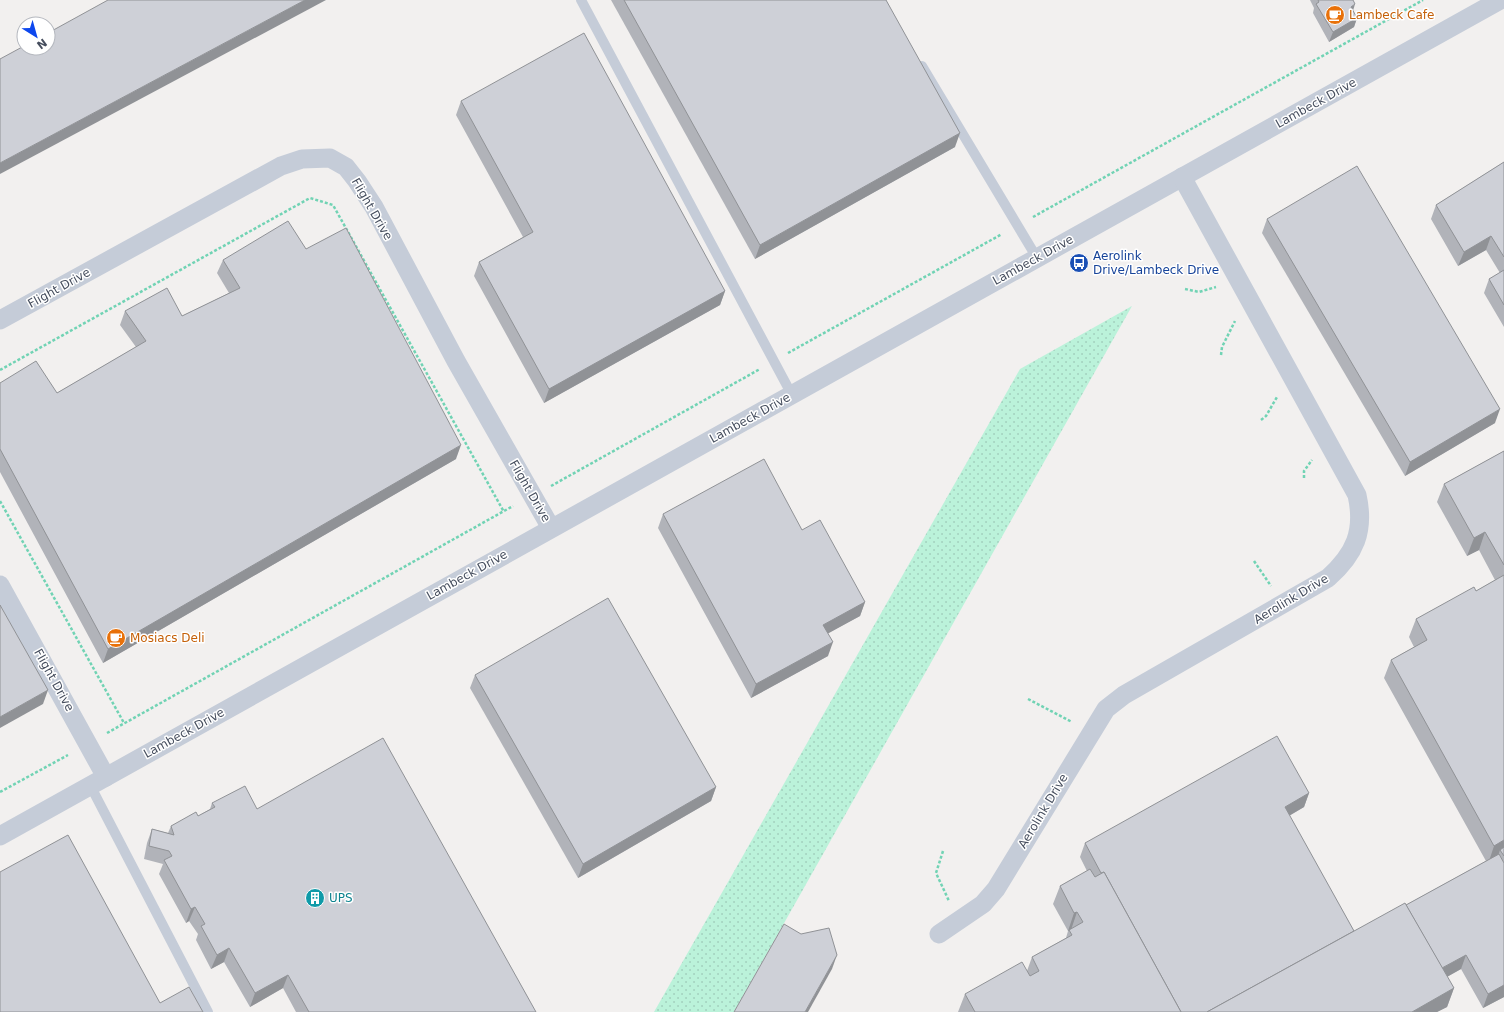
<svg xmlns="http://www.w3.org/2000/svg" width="1504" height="1012" font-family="'DejaVu Sans',sans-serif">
	<defs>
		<pattern id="grass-dots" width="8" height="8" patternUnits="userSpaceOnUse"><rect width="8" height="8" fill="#bbf2da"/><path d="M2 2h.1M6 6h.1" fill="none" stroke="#a2d1be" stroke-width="1.8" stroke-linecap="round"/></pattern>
	</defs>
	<rect width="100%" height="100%" fill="#f2f0ef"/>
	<path fill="url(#grass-dots)" d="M1132 306 734 1012H654L1020 369Z"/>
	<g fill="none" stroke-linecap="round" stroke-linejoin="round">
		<g stroke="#71d3b4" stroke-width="2.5" stroke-dasharray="3 2" stroke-linecap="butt">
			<path d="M1033 217 1423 0"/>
			<path d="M1185 289 1199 292 1216 287"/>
			<path d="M788 353 1002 234"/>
			<path d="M1221 355 1222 347 1235 321"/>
			<path d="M0 370 310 198 333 205 504 512"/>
			<path d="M1261 420 1266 416 1277 397"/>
			<path d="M1304 478V471L1312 460"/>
			<path d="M551 486 760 369"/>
			<path d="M0 501 124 723"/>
			<path d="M1254 561 1271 586"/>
			<path d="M1028 699 1072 722"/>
			<path d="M107 733 513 506"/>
			<path d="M0 792 68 755"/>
			<path d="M943 851 936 873 949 901"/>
		</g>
		<g stroke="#c5ccd8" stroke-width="10">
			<path d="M581 0 792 395"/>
			<path d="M922 66 1037 258"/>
			<path d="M90 785 208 1012"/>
		</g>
		<g stroke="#c5ccd8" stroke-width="19">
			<path d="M0 320 281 166 302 159 330 158 346 167 357 181 374 207 456 361 551 528"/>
			<path d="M0 585 106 777"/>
			<path d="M0 836 1500 0"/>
			<path d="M939 934 983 904 996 889 1106 709 1124 695 1328 578C1355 554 1365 531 1357 495L1182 177"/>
		</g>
	</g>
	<g fill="#b1b3b9">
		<path d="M611 0H886L955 147 755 259Z"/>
		<path d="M1310 0H1353V11L1357 18 1354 27 1329 42 1313 13 1314 8Z"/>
		<path d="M461 101 725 291 720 305 544 403 474 276 479 262 523 237 456 115Z"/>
		<path d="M1504 162V327L1484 293 1489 279 1500 273 1486 250 1458 266 1431 219 1436 205Z"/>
		<path d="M1267 219 1495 423 1405 476 1262 233Z"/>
		<path d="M306 249 456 459 103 663 0 472V383L57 393 136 347 120 325 125 311 182 316 229 293 217 273 223 260Z"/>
		<path d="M1504 451V997L1483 1008 1461 969 1447 977 1454 988 1447 1007 1437 1012H958L965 994 1027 971 1032 957 1066 938 1068 931 1053 904 1060 886 1087 871 1080 857 1085 843 1309 793 1304 807 1289 816 1354 931 1406 905 1486 861 1384 678 1391 660 1414 647 1409 637 1416 619 1476 591 1495 580 1479 550 1467 556 1437 502 1444 484Z"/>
		<path d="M663 514 865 602 860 616 828 633V656L751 698 658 528Z"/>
		<path d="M475 675 716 787 711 801 578 878 470 688Z"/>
		<path d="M212 803 257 809 536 1012H296L283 988 250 1007 224 962 211 969 196 940 198 934 189 921 186 923 159 874 163 864 144 859 147 843 152 829 168 833 171 826 198 816 210 809Z"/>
	</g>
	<g fill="#909296">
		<path d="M305 0H326L0 174V163Z"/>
		<path d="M1355 4 1352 14 1351 7Z"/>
		<path d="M1357 18 1354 27 1329 42 1333 32Z"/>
		<path d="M960 133 955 147 755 259 760 245Z"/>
		<path d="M1491 236 1486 250 1458 266 1464 252Z"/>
		<path d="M725 291 720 305 544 403 549 389Z"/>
		<path d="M1500 409 1495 423 1405 476 1410 462Z"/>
		<path d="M461 445 456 459 103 663 108 649Z"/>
		<path d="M1485 532 1479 550 1467 556 1474 538Z"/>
		<path d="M865 602 860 616 818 639 823 625Z"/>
		<path d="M833 642 828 656 751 698 756 684Z"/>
		<path d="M48 690 43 704 0 728V717Z"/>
		<path d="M716 787 711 801 578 878 583 864Z"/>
		<path d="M1309 793 1304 807 1280 821 1285 807Z"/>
		<path d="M1504 840V855L1500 850 1497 859 1488 864 1494 846Z"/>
		<path d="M195 907 189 921 186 923 191 909Z"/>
		<path d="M1077 912 1071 930 1068 931 1074 913Z"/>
		<path d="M229 948 224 962 211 969 217 955Z"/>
		<path d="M837 955 832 969 808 1012H805Z"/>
		<path d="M1466 955 1461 969 1434 984 1439 970Z"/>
		<path d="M288 975 283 988 250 1007 255 993Z"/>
		<path d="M1504 985V997L1483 1008 1488 994Z"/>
		<path d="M1454 988 1447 1007 1437 1012H1412Z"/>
	</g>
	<g fill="#ced0d7" stroke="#909296">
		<path d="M108 0H305L0 163V59L24 46V48H48V33Z"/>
		<path d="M624 0H886L960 133 760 245Z"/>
		<path d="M1318 0H1353L1355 4 1351 7 1357 18 1333 32 1316 4 1319 2Z"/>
		<path d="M584 33 725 291 549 389 479 262 533 232 461 101Z"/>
		<path d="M1504 162V257L1491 236 1464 252 1436 205Z"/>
		<path d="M1357 166 1500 409 1410 462 1267 219Z"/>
		<path d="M288 221 306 249 346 228 461 445 108 649 0 449V383L36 361 57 393 146 341 125 311 167 288 182 316 240 288 223 260Z"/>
		<path d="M1504 270V305L1489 279Z"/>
		<path d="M1504 451V565L1485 532 1474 538 1444 484Z"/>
		<path d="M764 459 802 530 820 520 865 602 823 625 833 642 756 684 663 514Z"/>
		<path d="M1504 575V840L1494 846 1391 660 1427 640 1416 619 1474 587 1476 591Z"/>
		<path d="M608 598 716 787 583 864 475 675Z"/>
		<path d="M0 605 48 690 0 717Z"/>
		<path d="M1277 736 1309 793 1285 807 1354 931 1207 1012H1181L1104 872 1101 873 1085 843Z"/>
		<path d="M383 738 536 1012H309L288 975 255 993 229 948 217 955 201 926 205 924 195 907 191 909 164 860 172 856 169 851 149 846 152 829 174 835 171 826 196 812 198 816 215 807 212 803 245 786 257 809Z"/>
		<path d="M68 835 160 1003 189 987 203 1012H0V872Z"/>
		<path d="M1504 847V856L1500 850Z"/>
		<path d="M1499 854 1504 863V985L1488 994 1466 955 1442 968 1406 905Z"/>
		<path d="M1090 869 1095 877 1104 872 1181 1012H975L965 994 1022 962 1030 976 1039 971 1032 957 1072 935 1069 930 1083 922 1077 912 1074 913 1060 886Z"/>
		<path d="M1405 903 1454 988 1412 1012H1207Z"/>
		<path d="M784 924 801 934 829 928 837 955 805 1012H734Z"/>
	</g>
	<defs>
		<symbol id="cafe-disc" viewBox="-11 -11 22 22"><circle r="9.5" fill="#e8710a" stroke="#fff"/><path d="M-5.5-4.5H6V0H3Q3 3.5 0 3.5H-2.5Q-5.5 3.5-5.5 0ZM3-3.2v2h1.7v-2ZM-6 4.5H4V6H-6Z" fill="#fff"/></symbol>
		<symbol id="bus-disc" viewBox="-11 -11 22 22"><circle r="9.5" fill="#1a4fb4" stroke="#fff"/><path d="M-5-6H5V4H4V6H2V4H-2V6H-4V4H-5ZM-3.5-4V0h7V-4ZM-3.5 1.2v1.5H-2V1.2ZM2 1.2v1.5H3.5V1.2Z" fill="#fff"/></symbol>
		<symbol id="building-disc" viewBox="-11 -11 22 22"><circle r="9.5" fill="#0f9aa8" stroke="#fff"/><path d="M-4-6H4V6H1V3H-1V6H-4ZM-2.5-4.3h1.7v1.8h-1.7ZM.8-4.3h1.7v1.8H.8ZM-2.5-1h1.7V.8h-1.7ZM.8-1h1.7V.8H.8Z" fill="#fff"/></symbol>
	</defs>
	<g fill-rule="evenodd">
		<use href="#cafe-disc" x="1324" y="4" width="22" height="22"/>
		<use href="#bus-disc" x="1068" y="252" width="22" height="22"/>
		<use href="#cafe-disc" x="105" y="627" width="22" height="22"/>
		<use href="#building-disc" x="304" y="887" width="22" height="22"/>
	</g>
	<g text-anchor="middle" stroke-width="3" stroke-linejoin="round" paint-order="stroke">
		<g font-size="12" fill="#c56008" stroke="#fff" text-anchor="start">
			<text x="1349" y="19">Lambeck Cafe</text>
			<text x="130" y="642">Mosiacs Deli</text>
		</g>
		<g font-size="12" fill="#464e5e" stroke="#fff">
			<text transform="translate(1316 103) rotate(-29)" y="4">Lambeck Drive</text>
			<text transform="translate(372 209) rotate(60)" y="4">Flight Drive</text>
			<text transform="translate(1033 260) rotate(-29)" y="4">Lambeck Drive</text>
			<text transform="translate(59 288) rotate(-29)" y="4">Flight Drive</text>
			<text transform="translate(750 418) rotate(-29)" y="4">Lambeck Drive</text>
			<text transform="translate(530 491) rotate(60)" y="4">Flight Drive</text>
			<text transform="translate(467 575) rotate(-29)" y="4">Lambeck Drive</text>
			<text transform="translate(1291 599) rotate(-31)" y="4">Aerolink Drive</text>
			<text transform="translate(54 680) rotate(61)" y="4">Flight Drive</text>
			<text transform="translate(184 733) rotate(-29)" y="4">Lambeck Drive</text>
			<text transform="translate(1043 811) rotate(-59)" y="4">Aerolink Drive</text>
		</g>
		<g font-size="12" fill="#164399" stroke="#fff" text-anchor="start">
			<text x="1093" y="260">Aerolink<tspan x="1093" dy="14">Drive/Lambeck Drive</tspan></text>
		</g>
		<g font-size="12" fill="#0d838f" stroke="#fff" text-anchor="start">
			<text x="329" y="902">UPS</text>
		</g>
	</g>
	<g transform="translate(36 36) rotate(143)"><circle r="19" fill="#ffffff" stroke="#b5b8bf"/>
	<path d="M0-3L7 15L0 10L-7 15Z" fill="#0d47ee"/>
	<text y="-6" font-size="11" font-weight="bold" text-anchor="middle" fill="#464e5e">N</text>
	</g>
</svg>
